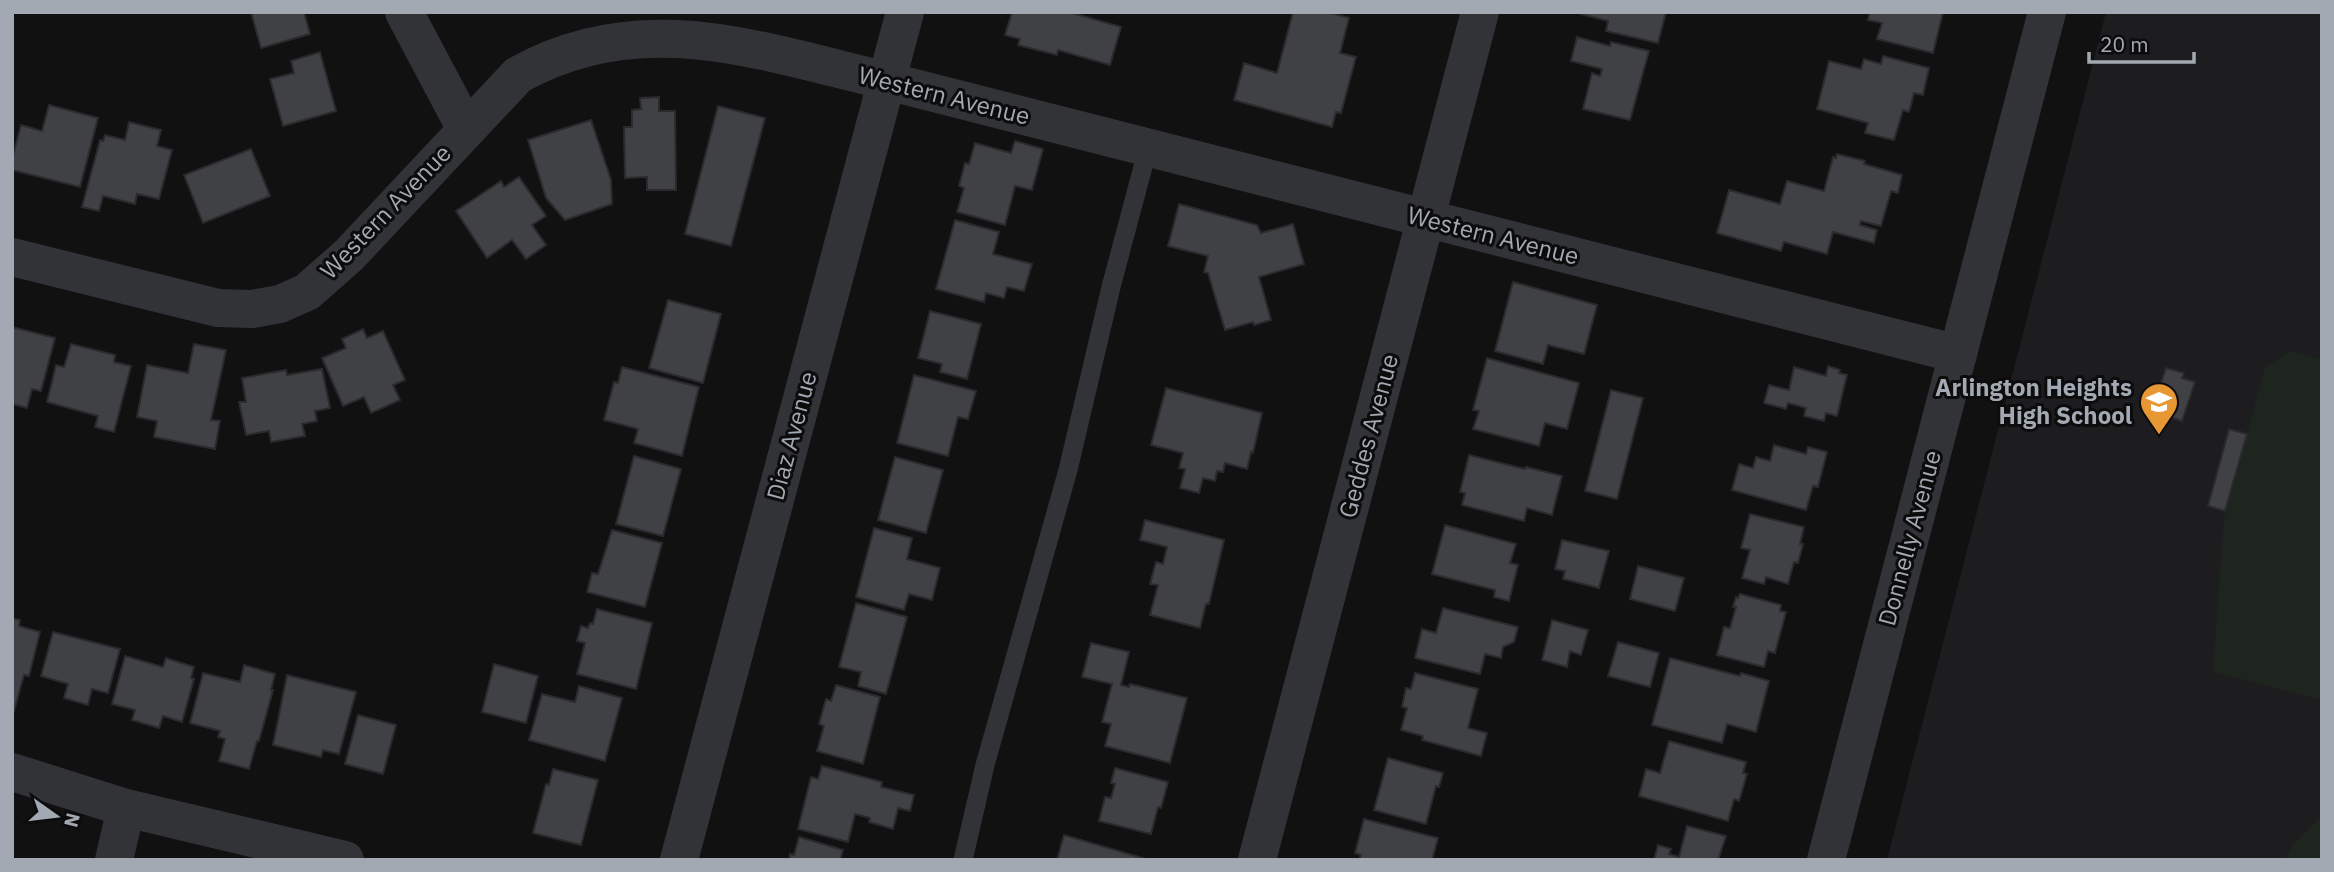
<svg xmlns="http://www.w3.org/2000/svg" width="2334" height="872" font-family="'IBM Plex Sans',sans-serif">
	<rect width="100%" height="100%" fill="#111112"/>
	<path fill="#1d1d1f" d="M2106 12H2322V860H1887Z"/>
	<g fill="#1d251e">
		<path d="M2292 351 2322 360V700L2213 672 2224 517 2265 367Z"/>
		<path d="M2322 815V860H2285L2293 844Z"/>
	</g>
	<g fill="#404145" stroke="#2b2b2e" stroke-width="2">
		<path d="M251 12H304L310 34 261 48Z"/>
		<path d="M1012 12H1069L1121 27 1110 65 1058 50 1057 55 1018 45 1020 39 1005 35Z"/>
		<path d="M1293 12H1328L1349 18 1340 53 1356 57 1341 113 1336 112 1332 127 1234 100 1244 63 1277 73Z"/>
		<path d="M1582 12H1666L1658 43 1606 31 1608 21 1581 14Z"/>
		<path d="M1870 12H1943L1933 53 1877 39 1882 23 1868 20Z"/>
		<path d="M1577 37 1610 46 1611 42 1649 51 1630 120 1583 109 1592 73 1600 76 1602 69 1571 61Z"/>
		<path d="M320 52 336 111 283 126 270 79 294 73 291 61Z"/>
		<path d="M1883 56 1929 68 1923 95 1914 93 1909 112 1903 110 1894 140 1865 133 1868 123 1817 109 1829 61 1861 69 1864 59 1881 64Z"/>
		<path d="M659 97V111H675L676 190H647V177L625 178 624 127H632V110L641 109 640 98Z"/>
		<path d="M49 105 98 118 80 187 12 170V159L21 125 42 131Z"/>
		<path d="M718 106 765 118 731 246 685 234Z"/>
		<path d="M591 120 611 180 612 204 565 220 546 198 528 140Z"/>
		<path d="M129 122 161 130 157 146 172 150 159 199 137 194 135 204 103 196 99 211 82 207 100 140 103 141 105 135 125 140Z"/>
		<path d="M1015 141 1043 149 1032 190 1015 186 1005 225 957 212 964 188 959 186 965 163 969 164 975 143 1011 153Z"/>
		<path d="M251 149 270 196 203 223 184 175Z"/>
		<path d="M1837 154 1865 161 1864 164 1902 175 1898 193 1891 191 1881 226 1861 221 1860 225 1877 230 1874 243 1833 232 1827 254 1784 242 1781 251 1717 233 1729 190 1780 204 1787 181 1824 191 1833 157 1836 158Z"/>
		<path d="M519 177 546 216 532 225 546 245 526 259 512 240 487 258 456 211 501 181 504 187Z"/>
		<path d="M1179 204 1257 225 1261 233 1293 224 1304 264 1259 277 1271 320 1254 325 1253 322 1225 330 1208 273 1204 272 1208 256 1168 246Z"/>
		<path d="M955 220 999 232 993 254 1032 264 1024 291 1007 287 1004 298 986 293 984 302 936 289Z"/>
		<path d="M1513 282 1597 305 1584 354 1548 345 1543 364 1495 351Z"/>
		<path d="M668 300 721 314 703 383 649 368Z"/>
		<path d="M930 311 981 324 967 379 940 372 942 364 918 358Z"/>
		<path d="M12 327 55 338 41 391 32 389 27 408 12 404Z"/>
		<path d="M363 329 367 338 383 331 405 380 393 385 400 400 371 413 364 397 343 406 322 358 346 348 342 339Z"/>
		<path d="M71 344 115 355 114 362 131 366 114 432 95 427 98 416 47 402 56 365 64 367Z"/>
		<path d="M194 344 226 350 211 420 220 421 215 449 154 437 157 421 137 417 147 365 188 373Z"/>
		<path d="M1487 358 1579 383 1567 429 1545 423 1539 446 1473 429 1479 411 1473 410Z"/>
		<path d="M1828 366 1840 370 1839 373 1847 375 1837 416 1826 413 1824 421 1804 416 1806 408 1788 403 1786 409 1764 403 1769 385 1789 390 1794 367 1826 376Z"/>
		<path d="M622 367 699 387 682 456 634 443 638 429 604 420 614 382 618 383Z"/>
		<path d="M2166 368 2184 373 2182 378 2195 382 2182 421 2151 411Z"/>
		<path d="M322 369 330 408 315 411 317 421 302 424 305 436 271 442 269 431 246 435 239 402H246L242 378 286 370 287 375Z"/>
		<path d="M914 375 976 391 968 419 958 417 948 456 897 443Z"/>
		<path d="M1166 388 1262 413 1253 453 1251 452 1247 469 1225 463 1223 472 1217 471 1215 481 1203 478 1199 493 1180 488 1185 469 1179 468 1183 453 1151 445Z"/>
		<path d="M1611 390 1643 398 1617 499 1585 491Z"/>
		<path d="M2229 429 2247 434 2225 511 2208 506Z"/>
		<path d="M1774 445 1806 454 1808 447 1827 452 1818 487 1813 486 1806 510 1732 490 1739 464 1753 468 1756 457 1770 461Z"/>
		<path d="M1469 455 1525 469 1526 467 1562 476 1552 515 1527 508 1524 521 1462 505 1465 493 1460 492Z"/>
		<path d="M634 456 681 469 663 536 616 524Z"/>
		<path d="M895 457 943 470 926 533 878 520Z"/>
		<path d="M1750 514 1804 527 1800 544H1803L1798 563 1794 562 1788 584 1766 577 1764 584 1742 578 1750 550 1741 548Z"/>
		<path d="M1145 520 1224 540 1209 604H1206L1200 628 1150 615 1158 585 1150 584 1156 562 1163 564 1167 547 1140 540Z"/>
		<path d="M1445 525 1516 544 1510 563 1518 565 1509 601 1494 597 1495 590 1432 574Z"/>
		<path d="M874 528 912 538 907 559 940 568 932 600 909 594 904 610 856 597Z"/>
		<path d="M612 530 662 543 645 607 587 592 592 573 598 574Z"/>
		<path d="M1562 540 1609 551 1599 588 1563 579 1565 571 1555 569Z"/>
		<path d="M1638 566 1684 578 1675 611 1630 599Z"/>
		<path d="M1740 594 1781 605 1780 611 1786 612 1775 653 1768 651 1764 667 1717 655 1724 627 1730 628 1736 607H1733L1736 597 1738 598Z"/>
		<path d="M856 603 907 617 886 694 858 686 861 672 839 667Z"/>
		<path d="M1443 608 1518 627 1514 642 1503 647 1501 658 1485 654 1480 674 1415 658 1422 629 1436 633Z"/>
		<path d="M597 609 652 623 636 689 577 674 585 643 577 641 581 626 588 628 590 623 593 624Z"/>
		<path d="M12 618 20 620 19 626 40 632 29 676 24 675 14 711H12Z"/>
		<path d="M1552 620 1588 630 1581 655 1570 651 1567 667 1542 660Z"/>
		<path d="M53 632 120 649 108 693 92 689 88 705 64 698 68 684 41 676Z"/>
		<path d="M1618 642 1659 653 1650 687 1608 676Z"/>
		<path d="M1091 643 1129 652 1121 685 1129 687 1130 684 1187 698 1170 763 1105 746 1111 724 1102 722 1112 684 1082 677Z"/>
		<path d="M125 656 163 667 166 658 194 667 191 678 194 679 182 722 163 716 159 728 132 720 135 710 112 704Z"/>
		<path d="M1670 658 1740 676 1741 673 1769 681 1756 732 1727 724 1722 743 1652 725Z"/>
		<path d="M494 664 538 676 526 723 482 712Z"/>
		<path d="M244 665 275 674 271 690H273L259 741H257L249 769 219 761 225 739 218 737 220 731 190 723 203 673 240 682Z"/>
		<path d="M1415 673 1478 689 1468 728 1487 733 1481 756 1422 740 1423 736 1401 730 1407 708 1402 707 1406 688 1411 689Z"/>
		<path d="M287 675 356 692 339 754 323 750 321 757 273 745Z"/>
		<path d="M836 685 880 697 863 764 817 751 824 726 819 724 826 699 831 701Z"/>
		<path d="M579 686 622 698 605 761 529 740 542 694 575 702Z"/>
		<path d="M358 715 396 725 383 774 345 764Z"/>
		<path d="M1669 741 1746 762 1743 773 1747 774 1739 801 1734 799 1728 821 1639 796 1646 769 1660 773Z"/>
		<path d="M1388 758 1443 773 1439 787 1436 786 1426 824 1374 810Z"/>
		<path d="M822 766 882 782 881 787 914 795 910 811 898 808 893 829 869 822 870 818 855 814 848 842 798 829 811 777 818 779Z"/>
		<path d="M1115 768 1168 782 1161 808 1158 807 1151 834 1099 821 1105 797 1111 798 1115 784 1111 783Z"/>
		<path d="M553 769 598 780 581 845 533 833 546 784 549 785Z"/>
		<path d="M1364 819 1438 838 1432 860H1359L1361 855 1355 853Z"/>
		<path d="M1687 826 1726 836 1718 860H1654L1658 845 1671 849 1669 854 1679 857Z"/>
		<path d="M1064 835 1146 859 1145 860H1057Z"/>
		<path d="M799 837 843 850 840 860H789L790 854 794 855Z"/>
	</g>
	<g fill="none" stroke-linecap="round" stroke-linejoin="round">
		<path stroke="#323337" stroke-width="19" d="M963 860 985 765 1068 470 1111 287 1148 148"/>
		<g stroke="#323337" stroke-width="38">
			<path d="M404 12 466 129"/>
			<path d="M12 257 218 308 252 309 280 304 307 292 349 255 518 75C641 6 760 51 887 81L1958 354"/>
			<path d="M12 772 126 808 345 860"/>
			<path d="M114 860 126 808"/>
			<path d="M679 860 905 12"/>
			<path d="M1257 860 1480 12"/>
			<path d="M1826 860 2047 12"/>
		</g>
	</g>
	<defs>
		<symbol id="school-pin" viewBox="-11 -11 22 30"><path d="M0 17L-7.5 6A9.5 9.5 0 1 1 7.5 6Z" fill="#e79834" stroke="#0c0c0d"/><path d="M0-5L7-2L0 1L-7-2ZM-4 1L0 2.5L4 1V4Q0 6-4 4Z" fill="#fff"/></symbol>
	</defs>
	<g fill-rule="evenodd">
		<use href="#school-pin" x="2137" y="380" width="44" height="60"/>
	</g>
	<g text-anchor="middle" stroke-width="6" stroke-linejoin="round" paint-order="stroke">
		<g font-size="24" fill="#a3a9b2" stroke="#0c0c0d">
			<text transform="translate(944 96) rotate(14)" y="8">Western Avenue</text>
			<text transform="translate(386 212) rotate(-46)" y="8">Western Avenue</text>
			<text transform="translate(1493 236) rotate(14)" y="8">Western Avenue</text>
			<text transform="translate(792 436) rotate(-75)" y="8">Diaz Avenue</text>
			<text transform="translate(1369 436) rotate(-75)" y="8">Geddes Avenue</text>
			<text transform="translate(1910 538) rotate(-75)" y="8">Donnelly Avenue</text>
		</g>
		<g font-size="24" font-weight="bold" fill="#a3a9b2" stroke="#0c0c0d" text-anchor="end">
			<text x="2132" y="396">Arlington Heights<tspan x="2132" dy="28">High School</tspan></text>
		</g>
	</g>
	<rect width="2334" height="872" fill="none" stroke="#a3a9b2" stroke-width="28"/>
	<g transform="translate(56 816) rotate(104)" stroke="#0c0c0d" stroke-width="5" paint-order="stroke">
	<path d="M0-5L12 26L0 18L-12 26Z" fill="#a3a9b2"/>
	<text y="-10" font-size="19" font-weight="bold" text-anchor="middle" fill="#a3a9b2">N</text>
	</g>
	<path d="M2089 52v10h105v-10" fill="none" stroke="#a3a9b2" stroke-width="3.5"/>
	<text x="2100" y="52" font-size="21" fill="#a3a9b2" stroke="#0c0c0d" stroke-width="5" paint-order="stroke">20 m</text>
</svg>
